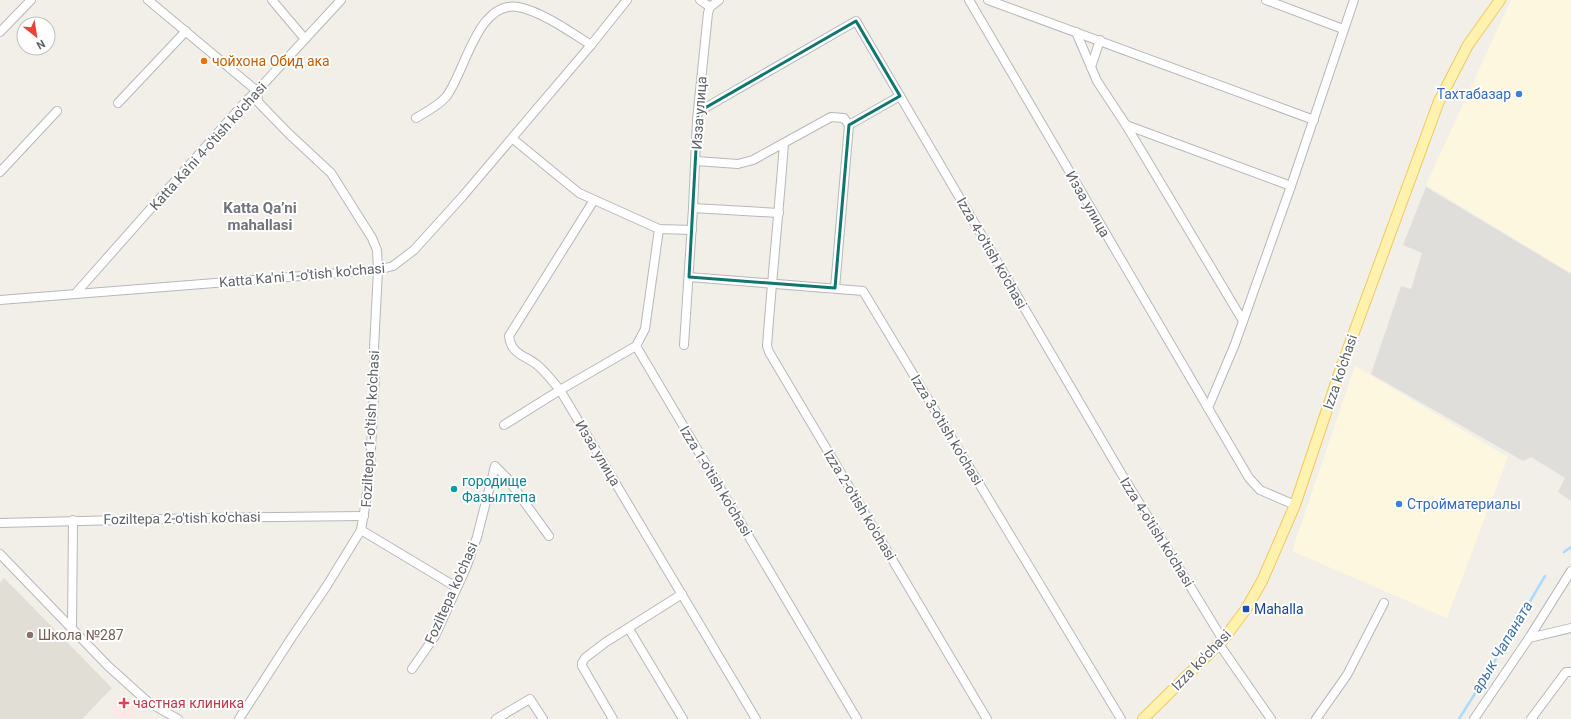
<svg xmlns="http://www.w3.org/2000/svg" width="1571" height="719" font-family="Roboto,sans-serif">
	<rect width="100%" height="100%" fill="#f1efe8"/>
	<g fill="#fef7e0">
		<path d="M1511 0H1571V273L1426 185Z"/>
		<path d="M1355 366 1508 457 1447 618 1292 551Z"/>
	</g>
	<path fill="#e0deda" d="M1426 187 1571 274V501L1558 492 1565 478 1531 457 1523 461 1371 374 1401 286 1411 289 1422 253 1403 245Z"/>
	<path fill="#e1ded6" d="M4 578 112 688 82 719H0V583Z"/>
	<path fill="#fce8e6" d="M124 695 140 710 132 719H119L110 710Z"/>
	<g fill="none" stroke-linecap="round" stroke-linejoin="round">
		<g stroke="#aadaff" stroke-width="2.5">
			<path d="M1564 552 1571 547"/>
			<path d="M1459 719 1481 684 1545 576"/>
		</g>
		<defs>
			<g id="minor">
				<path d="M148 0 257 91 258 102 288 133 331 173 372 238 377 250 378 270 374 348 375 376 370 466 366 501 361 530 326 587 292 637 239 719"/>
				<path d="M272 0 305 39"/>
				<path d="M700 0 710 7"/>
				<path d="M969 0 1249 478 1260 490 1295 505"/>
				<path d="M988 0 1314 120"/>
				<path d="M1266 0 1343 29"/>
				<path d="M0 32 31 0"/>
				<path d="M1076 32 1097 81 1126 125 1243 321"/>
				<path d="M1091 67 1100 40"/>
				<path d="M118 103 186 31"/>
				<path d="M698 112 856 21 1121 473 1223 640"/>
				<path d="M416 118C426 112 438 106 446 97 465 73 477 0 518 7 541 11 572 33 591 45"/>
				<path d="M849 125 900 96"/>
				<path d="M1126 125 1291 186"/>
				<path d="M513 139 579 193 659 229 692 230"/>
				<path d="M784 143C779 211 772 278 767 346L769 352 987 719"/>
				<path d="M696 161 738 164 753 160 831 117 844 118 849 125 835 288"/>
				<path d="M0 172 57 111"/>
				<path d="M594 200 509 336C511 354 524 355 536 364 545 371 553 382 560 390L756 719"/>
				<path d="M693 208 779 213"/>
				<path d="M659 229 645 329 636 346 857 719"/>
				<path d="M689 277 863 291 1121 719"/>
				<path d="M76 293 246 101 257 91 341 0"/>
				<path d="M0 300 378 270 393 266 414 250 462 197 591 45 627 0"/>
				<path d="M684 345 693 208 697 120 708 13 710 7 719 0"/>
				<path d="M1208 408 1235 344 1291 186 1354 0"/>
				<path d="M504 425 560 390 636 346"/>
				<path d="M0 523 203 518 364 516"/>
				<path d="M361 530 456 587"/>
				<path d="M0 554 108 666 148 702 178 719"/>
				<path d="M72 628 73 520"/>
				<path d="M629 629 683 719"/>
				<path d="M1529 638 1571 628"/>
				<path d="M1219 644 1271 719"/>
				<path d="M582 663 585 658 606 642 682 594"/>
				<path d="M582 666 613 719"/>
				<path d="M412 669 435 636 466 568 477 537 495 466 507 478 549 536"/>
				<path d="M496 719 530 699 543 719"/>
				<path d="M1316 719 1347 675 1384 603"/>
				<path d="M1474 719 1529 638 1571 571"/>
				<path d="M1531 719 1566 672H1571"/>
			</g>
			<path id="major" d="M1143 719 1223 640 1246 609 1262 581 1295 505 1342 365 1439 101 1468 45 1500 0"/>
		</defs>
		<use href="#minor" stroke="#b5b8bc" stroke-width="10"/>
		<use href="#major" stroke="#f2c960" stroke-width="12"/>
		<use href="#minor" stroke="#fff" stroke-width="8"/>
		<use href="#major" stroke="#fff2af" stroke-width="10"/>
	</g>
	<path fill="none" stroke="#0f766e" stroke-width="3" stroke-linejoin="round" d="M856 21 900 96 849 125 835 288 689 277 698 112Z"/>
	<circle fill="#e8710a" stroke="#fff" stroke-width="1.5" cx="204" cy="61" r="4"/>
	<g fill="#3f7fe0" stroke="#fff" stroke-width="1.5">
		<circle cx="1519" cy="94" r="4"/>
		<circle cx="1399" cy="504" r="4"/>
	</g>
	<circle fill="#0f9aa8" stroke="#fff" stroke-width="1.5" cx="454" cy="489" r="4"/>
	<rect fill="#1a4fb4" stroke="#fff" stroke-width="1.5" x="1242" y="605" width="8" height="8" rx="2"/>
	<circle fill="#8d6e63" stroke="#fff" stroke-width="1.5" cx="30" cy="635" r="4"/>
	<path fill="#e0444e" stroke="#fff" stroke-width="1.5" d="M122 697h4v4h4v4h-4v4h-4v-4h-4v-4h4z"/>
	<g text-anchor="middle" stroke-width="4" stroke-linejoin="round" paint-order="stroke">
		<g font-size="14" fill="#c56008" stroke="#fff" text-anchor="start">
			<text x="212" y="66">чойхона Обид ака</text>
		</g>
		<g font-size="14" fill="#366cbe" stroke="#fff" text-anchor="end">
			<text x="1511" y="99">Тахтабазар</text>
			<text x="1407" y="509" text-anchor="start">Стройматериалы</text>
		</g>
		<g font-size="14" fill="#5f6368" stroke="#fff">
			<text transform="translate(699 113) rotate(-86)" y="5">Изза улица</text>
			<text transform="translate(208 146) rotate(-48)" y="5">Katta Ka'ni 4-o'tish ko'chasi</text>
			<text transform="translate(1088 204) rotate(60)" y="5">Изза улица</text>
			<text transform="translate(992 253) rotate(60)" y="5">Izza 4-o'tish ko'chasi</text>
			<text transform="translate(302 275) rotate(-5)" y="5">Katta Ka'ni 1-o'tish ko'chasi</text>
			<text transform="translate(1340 372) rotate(-71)" y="5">Izza ko'chasi</text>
			<text transform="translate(370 429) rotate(-87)" y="5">Foziltepa 1-o'tish ko'chasi</text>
			<text transform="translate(947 430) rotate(59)" y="5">Izza 3-o'tish ko'chasi</text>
			<text transform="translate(598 453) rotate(59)" y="5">Изза улица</text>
			<text transform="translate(716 481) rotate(59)" y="5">Izza 1-o'tish ko'chasi</text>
			<text transform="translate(860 505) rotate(59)" y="5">Izza 2-o'tish ko'chasi</text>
			<text transform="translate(182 518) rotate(-1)" y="5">Foziltepa 2-o'tish ko'chasi</text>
			<text transform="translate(1157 532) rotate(58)" y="5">Izza 4-o'tish ko'chasi</text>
			<text transform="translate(451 593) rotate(-66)" y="5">Foziltepa ko'chasi</text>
			<text transform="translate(1201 660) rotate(-46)" y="5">Izza ko'chasi</text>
		</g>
		<g font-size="14" fill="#0d838f" stroke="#fff" text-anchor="start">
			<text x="462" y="486">городище<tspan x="462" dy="16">Фазылтепа</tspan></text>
		</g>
		<g font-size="14" fill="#164399" stroke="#fff" text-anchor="start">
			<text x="1254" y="614">Mahalla</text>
		</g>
		<g font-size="14" fill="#785e54" stroke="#fff" text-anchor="start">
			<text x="38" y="640">Школа №287</text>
		</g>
		<g font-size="14" fill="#be3a42" stroke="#fff" text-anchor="start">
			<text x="133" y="708">частная клиника</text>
		</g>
		<g font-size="15" font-weight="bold" fill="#70757a" stroke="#fff">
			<text x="260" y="213">Katta Qaʼni<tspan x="260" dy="17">mahallasi</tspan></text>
		</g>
		<g font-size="15" font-style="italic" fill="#4174aa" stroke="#fff">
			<text transform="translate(1502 647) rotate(-59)" y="5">арык Чапаната</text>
		</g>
	</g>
	<g transform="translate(36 36) rotate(150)"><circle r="19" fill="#ffffff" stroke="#bfc1c3"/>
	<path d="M0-3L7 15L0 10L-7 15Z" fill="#ea4335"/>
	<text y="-6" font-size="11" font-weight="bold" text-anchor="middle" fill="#5f6368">N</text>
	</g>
</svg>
